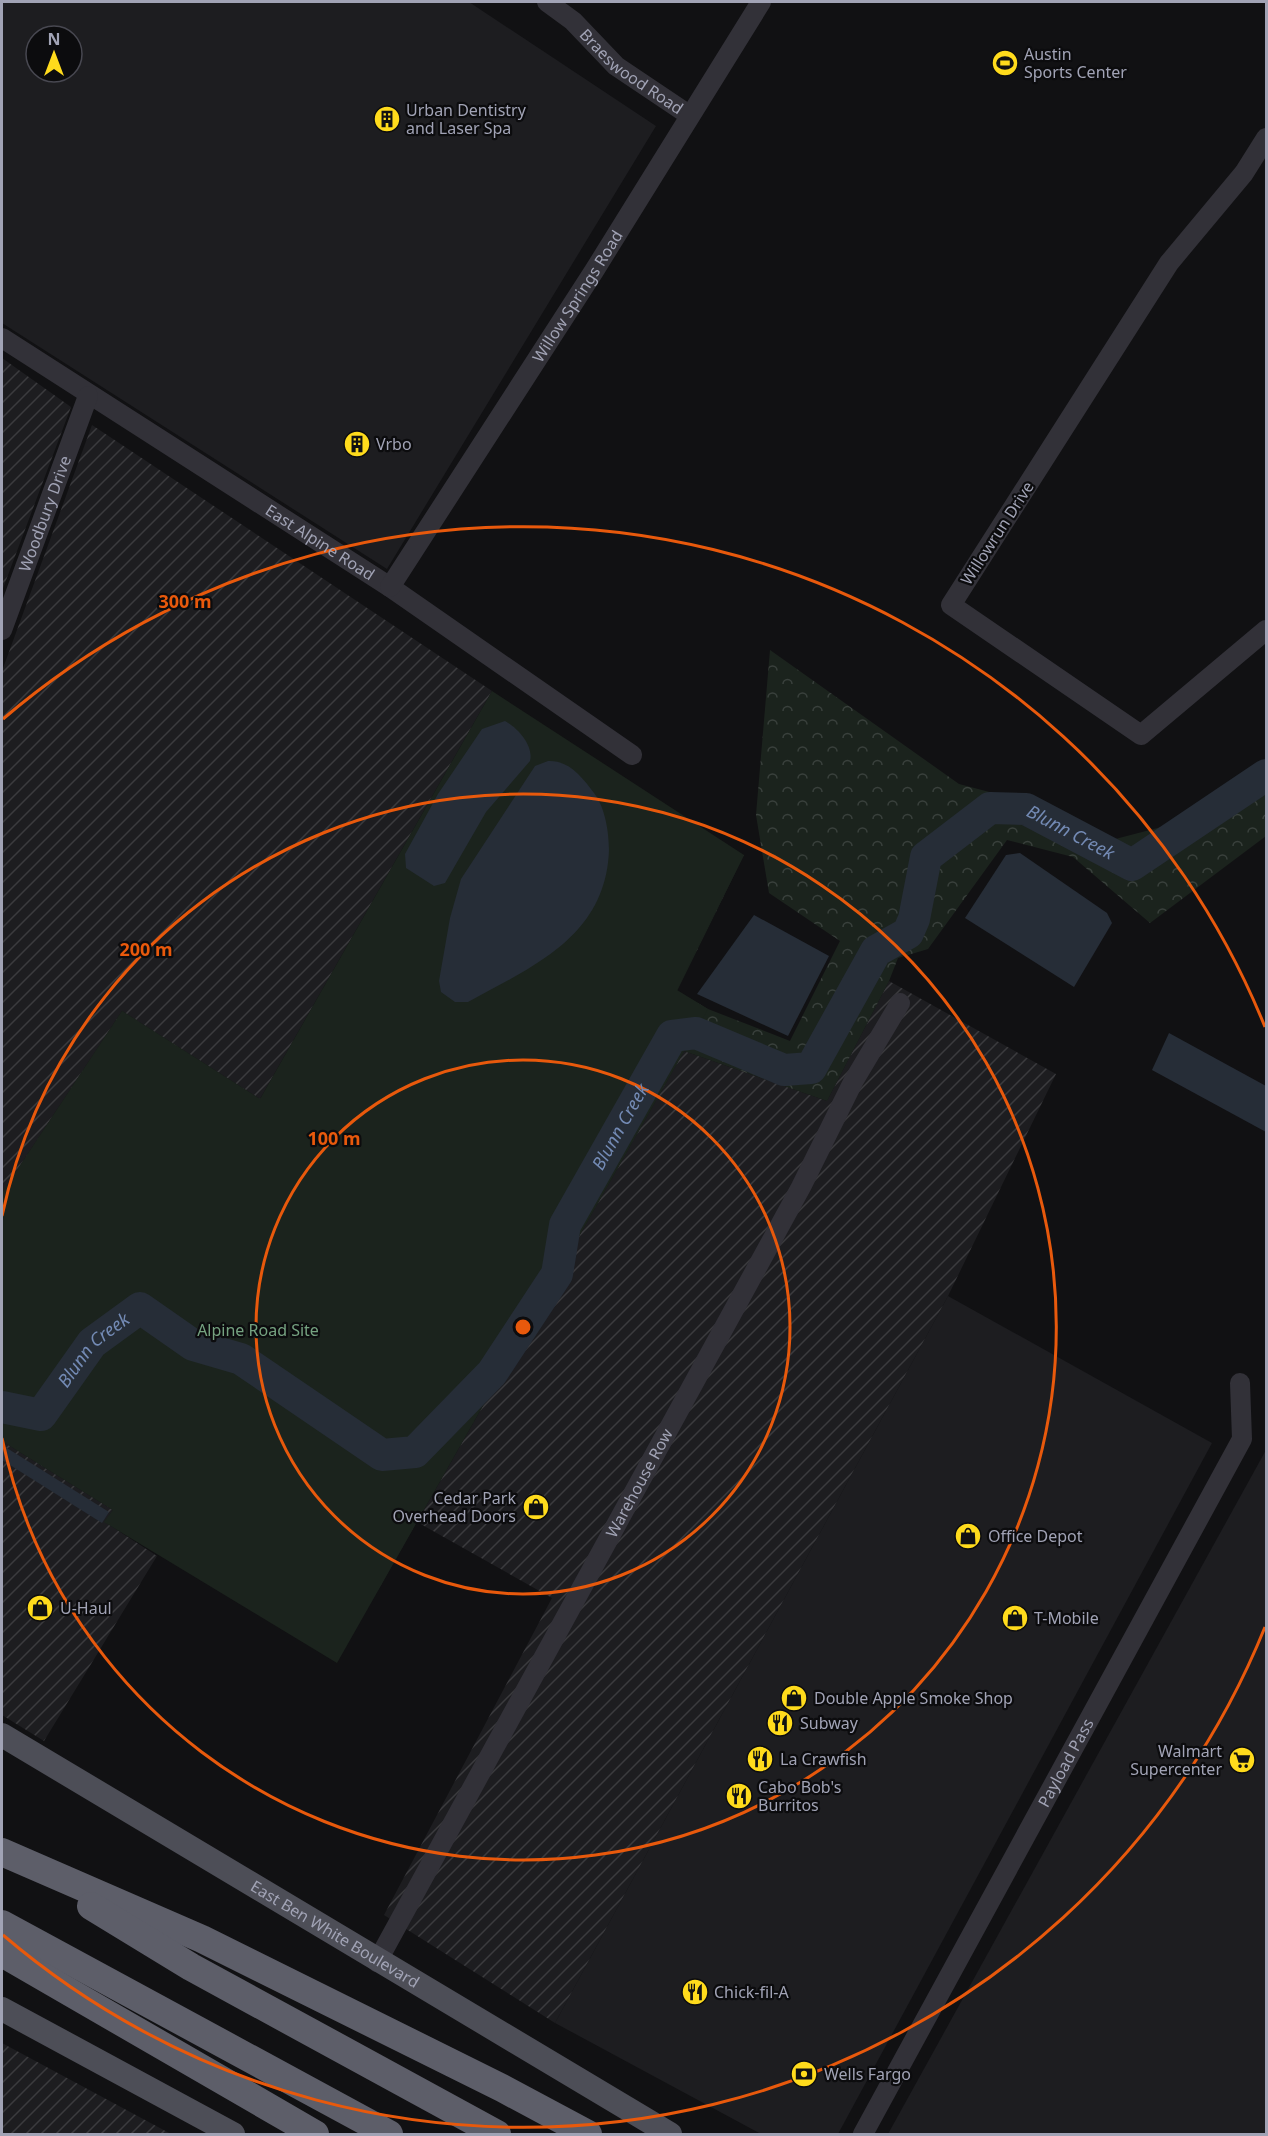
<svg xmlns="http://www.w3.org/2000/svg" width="1268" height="2136" font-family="'Noto Sans',sans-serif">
	<defs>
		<pattern id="industrial-furrows" width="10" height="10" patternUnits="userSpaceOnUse" patternTransform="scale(1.5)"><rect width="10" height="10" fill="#1d1d20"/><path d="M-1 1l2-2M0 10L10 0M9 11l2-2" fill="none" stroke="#3b3b3e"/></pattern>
		<pattern id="forest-crowns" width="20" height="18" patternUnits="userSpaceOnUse" patternTransform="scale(1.5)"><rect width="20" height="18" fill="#1b231d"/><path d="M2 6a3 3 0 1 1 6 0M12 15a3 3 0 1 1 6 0" fill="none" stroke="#39403c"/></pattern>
	</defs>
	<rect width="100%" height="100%" fill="#111113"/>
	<g fill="#1d1d20" fill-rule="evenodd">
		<path d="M2 2H469L656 126 387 569 2 323ZM36 36H72V72H36Z"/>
		<path d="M948 1296 1212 1443 838 2134H761L555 2023Z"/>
		<path d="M1266 1450V2134H888Z"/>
	</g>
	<g fill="url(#industrial-furrows)">
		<path d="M2 358 71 407 2 591Z"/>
		<path d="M92 425 492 691 260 1099 122 1011 2 1193V671Z"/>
		<path d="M889 981 1056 1074 948 1296 555 2023 384 1915 552 1598 417 1522 684 1051 827 1101Z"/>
		<path d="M2 1441 113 1510 105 1522 157 1556 44 1741 2 1715Z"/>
		<path d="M2 2043 171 2134H2Z"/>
	</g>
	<path fill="url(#forest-crowns)" d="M770 650 959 784 1035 804 1104 842 1169 825 1266 763V836L1150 923 1073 857 1007 840 928 949 898 958 889 981 827 1101 684 1051 378 1590 104 1522 113 1510 2 1441V1193L122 1011 260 1099 744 855 677 991 708 1009 790 1041 840 941 769 893 756 815Z"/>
	<path fill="#1b231d" d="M492 691 744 855 677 990 708 1009 337 1663 104 1522 113 1510 2 1441V1193L122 1011 260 1099Z"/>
	<g fill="#262d37">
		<path d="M505 721C518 728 534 746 530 761L486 812 445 883 434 886 406 868 405 854 438 794 482 729Z"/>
		<path d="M548 761C569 760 582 777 594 793 605 807 609 832 609 850 606 936 534 966 468 1002H455L441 992 439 981 450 918 461 879 535 766Z"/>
		<path d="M1020 853 1107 913 1112 923 1074 987 965 918 1006 855Z"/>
		<path d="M754 915 829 956 788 1036 697 994Z"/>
		<path d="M1169 1033 1266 1086V1132L1152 1070Z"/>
		<path d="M2 1445 109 1512 102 1523 2 1460Z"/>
	</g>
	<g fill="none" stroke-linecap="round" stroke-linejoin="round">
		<path stroke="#262d37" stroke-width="32" id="s1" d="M2 1407 41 1415 92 1343 140 1308 193 1345 241 1359 382 1455 415 1452 492 1373 557 1274 565 1225 672 1036 696 1033 784 1070 811 1068 876 951 908 933 914 919 926 857 990 808 1026 809 1132 865 1266 775"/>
		<g stroke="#323138" stroke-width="20">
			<path id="s2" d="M547 2 573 21 616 66 689 115"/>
			<path d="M1266 138 1244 173 1169 263 951 605 1141 735 1266 630"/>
			<path id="s3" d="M2 338 390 587 632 755"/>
			<path id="s4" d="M390 587 594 271 761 2"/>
			<path id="s5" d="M2 630 88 396"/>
			<path id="s6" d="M377 1962 801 1187 853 1082 900 1003"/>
			<path id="s7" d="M863 2134 1242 1439 1240 1383"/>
		</g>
		<g stroke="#4d4e57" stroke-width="24">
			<path id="s8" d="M2 1735 670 2134"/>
			<path d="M2 2009 233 2134"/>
		</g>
		<g stroke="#5d5e69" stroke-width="28">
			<path d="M2 1852 202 1939 502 2088 588 2134"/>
			<path d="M91 1906 191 1967 497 2134"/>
			<path d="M2 1924 389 2134"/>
			<path d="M2 1953 315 2134"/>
		</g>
	</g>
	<g fill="none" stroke="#e8590c" stroke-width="3">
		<circle cx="523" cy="1327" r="267"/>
		<path d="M2 1216A533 533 0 1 1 2 1438"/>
		<path d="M1265 1627A800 800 0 0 1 3 1935M3 719A800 800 0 0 1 1265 1027"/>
	</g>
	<defs>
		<symbol id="stadium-disc" viewBox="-11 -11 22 22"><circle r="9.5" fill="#ffdb1c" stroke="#0c0c0e"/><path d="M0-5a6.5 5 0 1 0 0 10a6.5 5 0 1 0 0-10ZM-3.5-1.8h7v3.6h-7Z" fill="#111"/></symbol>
		<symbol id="building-disc" viewBox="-11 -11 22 22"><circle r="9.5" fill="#ffdb1c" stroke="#0c0c0e"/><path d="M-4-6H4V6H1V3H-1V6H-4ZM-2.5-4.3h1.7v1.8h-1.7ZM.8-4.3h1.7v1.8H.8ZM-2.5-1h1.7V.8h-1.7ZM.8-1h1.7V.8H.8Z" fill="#111"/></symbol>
		<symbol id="shop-disc" viewBox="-11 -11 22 22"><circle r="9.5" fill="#ffdb1c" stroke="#0c0c0e"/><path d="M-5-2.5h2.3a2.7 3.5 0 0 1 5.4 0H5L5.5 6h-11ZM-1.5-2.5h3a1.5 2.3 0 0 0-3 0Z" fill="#111"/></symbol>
		<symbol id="restaurant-disc" viewBox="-11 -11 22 22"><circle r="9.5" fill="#ffdb1c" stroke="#0c0c0e"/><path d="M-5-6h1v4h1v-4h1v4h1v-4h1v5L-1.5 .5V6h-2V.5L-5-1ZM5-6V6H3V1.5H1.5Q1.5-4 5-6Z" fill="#111"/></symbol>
		<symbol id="supermarket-disc" viewBox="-11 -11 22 22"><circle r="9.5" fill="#ffdb1c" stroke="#0c0c0e"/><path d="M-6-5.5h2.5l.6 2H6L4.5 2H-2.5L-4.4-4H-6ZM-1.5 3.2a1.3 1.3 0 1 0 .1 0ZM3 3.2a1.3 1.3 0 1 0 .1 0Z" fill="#111"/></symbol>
		<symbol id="bank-disc" viewBox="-11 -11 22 22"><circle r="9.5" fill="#ffdb1c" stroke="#0c0c0e"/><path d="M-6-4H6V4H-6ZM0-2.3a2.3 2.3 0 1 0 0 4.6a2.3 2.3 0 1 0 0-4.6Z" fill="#111"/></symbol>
	</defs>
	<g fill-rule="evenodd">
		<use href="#stadium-disc" x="990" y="48" width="30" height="30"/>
		<use href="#building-disc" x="372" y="104" width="30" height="30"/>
		<use href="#building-disc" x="342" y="429" width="30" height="30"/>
		<use href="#shop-disc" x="521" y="1492" width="30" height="30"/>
		<use href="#shop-disc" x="953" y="1521" width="30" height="30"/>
		<use href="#shop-disc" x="25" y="1593" width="30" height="30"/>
		<use href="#shop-disc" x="1000" y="1603" width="30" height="30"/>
		<use href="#shop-disc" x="779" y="1683" width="30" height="30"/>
		<use href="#restaurant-disc" x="765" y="1708" width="30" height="30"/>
		<use href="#restaurant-disc" x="745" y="1744" width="30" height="30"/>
		<use href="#supermarket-disc" x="1227" y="1745" width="30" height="30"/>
		<use href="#restaurant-disc" x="724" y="1781" width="30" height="30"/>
		<use href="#restaurant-disc" x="680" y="1977" width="30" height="30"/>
		<use href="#bank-disc" x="789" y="2059" width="30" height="30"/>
	</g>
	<g text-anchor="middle" stroke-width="4.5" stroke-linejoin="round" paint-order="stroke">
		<g font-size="16" fill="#a1a3b5" stroke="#0c0c0e" text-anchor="start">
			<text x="1024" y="60">Austin<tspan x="1024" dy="18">Sports Center</tspan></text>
			<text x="406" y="116">Urban Dentistry<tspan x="406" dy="18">and Laser Spa</tspan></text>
			<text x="376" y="450">Vrbo</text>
			<text x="516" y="1504" text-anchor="end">Cedar Park<tspan x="516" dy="18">Overhead Doors</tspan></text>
			<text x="988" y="1542">Office Depot</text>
			<text x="60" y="1614">U-Haul</text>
			<text x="1034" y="1624">T-Mobile</text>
			<text x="814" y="1704">Double Apple Smoke Shop</text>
			<text x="800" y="1729">Subway</text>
			<text x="1222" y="1757" text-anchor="end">Walmart<tspan x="1222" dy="18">Supercenter</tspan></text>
			<text x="780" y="1765">La Crawfish</text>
			<text x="758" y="1793">Cabo Bob's<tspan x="758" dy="18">Burritos</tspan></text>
			<text x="714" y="1998">Chick-fil-A</text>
			<text x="824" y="2080">Wells Fargo</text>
		</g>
		<g font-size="16" fill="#a1a3b5" stroke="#0c0c0e">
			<text dy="6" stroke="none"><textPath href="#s2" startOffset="110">Braeswood Road</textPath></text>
			<text dy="6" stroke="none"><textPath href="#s4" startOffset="346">Willow Springs Road</textPath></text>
			<text dy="6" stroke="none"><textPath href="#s5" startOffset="124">Woodbury Drive</textPath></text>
			<text transform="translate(997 533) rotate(-57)" y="6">Willowrun Drive</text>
			<text dy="6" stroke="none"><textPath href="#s3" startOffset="378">East Alpine Road</textPath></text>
			<text dy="6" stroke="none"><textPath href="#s6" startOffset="546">Warehouse Row</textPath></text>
			<text dy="6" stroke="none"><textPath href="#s7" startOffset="423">Payload Pass</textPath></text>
			<text dy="6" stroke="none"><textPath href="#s8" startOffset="388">East Ben White Boulevard</textPath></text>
		</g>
		<g font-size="16" fill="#75a280" stroke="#0c0c0e">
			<text x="258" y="1336">Alpine Road Site</text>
		</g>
		<g font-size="18" font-style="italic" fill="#738ab4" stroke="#0c0c0e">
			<text dy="6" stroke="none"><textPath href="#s1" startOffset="1564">Blunn Creek</textPath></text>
			<text dy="6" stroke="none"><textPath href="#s1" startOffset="897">Blunn Creek</textPath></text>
			<text dy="6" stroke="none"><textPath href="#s1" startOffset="124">Blunn Creek</textPath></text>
		</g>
	</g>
	<circle cx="523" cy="1327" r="9" fill="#e8590c" stroke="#0c0c0e" stroke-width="3"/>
	<g font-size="18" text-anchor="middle" font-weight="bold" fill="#e8590c" stroke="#0c0c0e" stroke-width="4.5" stroke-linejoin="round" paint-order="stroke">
		<text x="185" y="608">300 m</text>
		<text x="146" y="956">200 m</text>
		<text x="334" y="1145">100 m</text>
	</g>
	<rect width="1268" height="2136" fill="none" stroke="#a1a3b5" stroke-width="6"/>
	<g transform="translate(54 54)"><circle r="28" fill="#0c0c0e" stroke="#484851" stroke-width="1.5"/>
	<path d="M0-4.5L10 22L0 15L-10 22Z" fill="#ffdb1c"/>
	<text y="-9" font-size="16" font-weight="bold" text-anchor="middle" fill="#a1a3b5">N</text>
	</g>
</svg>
